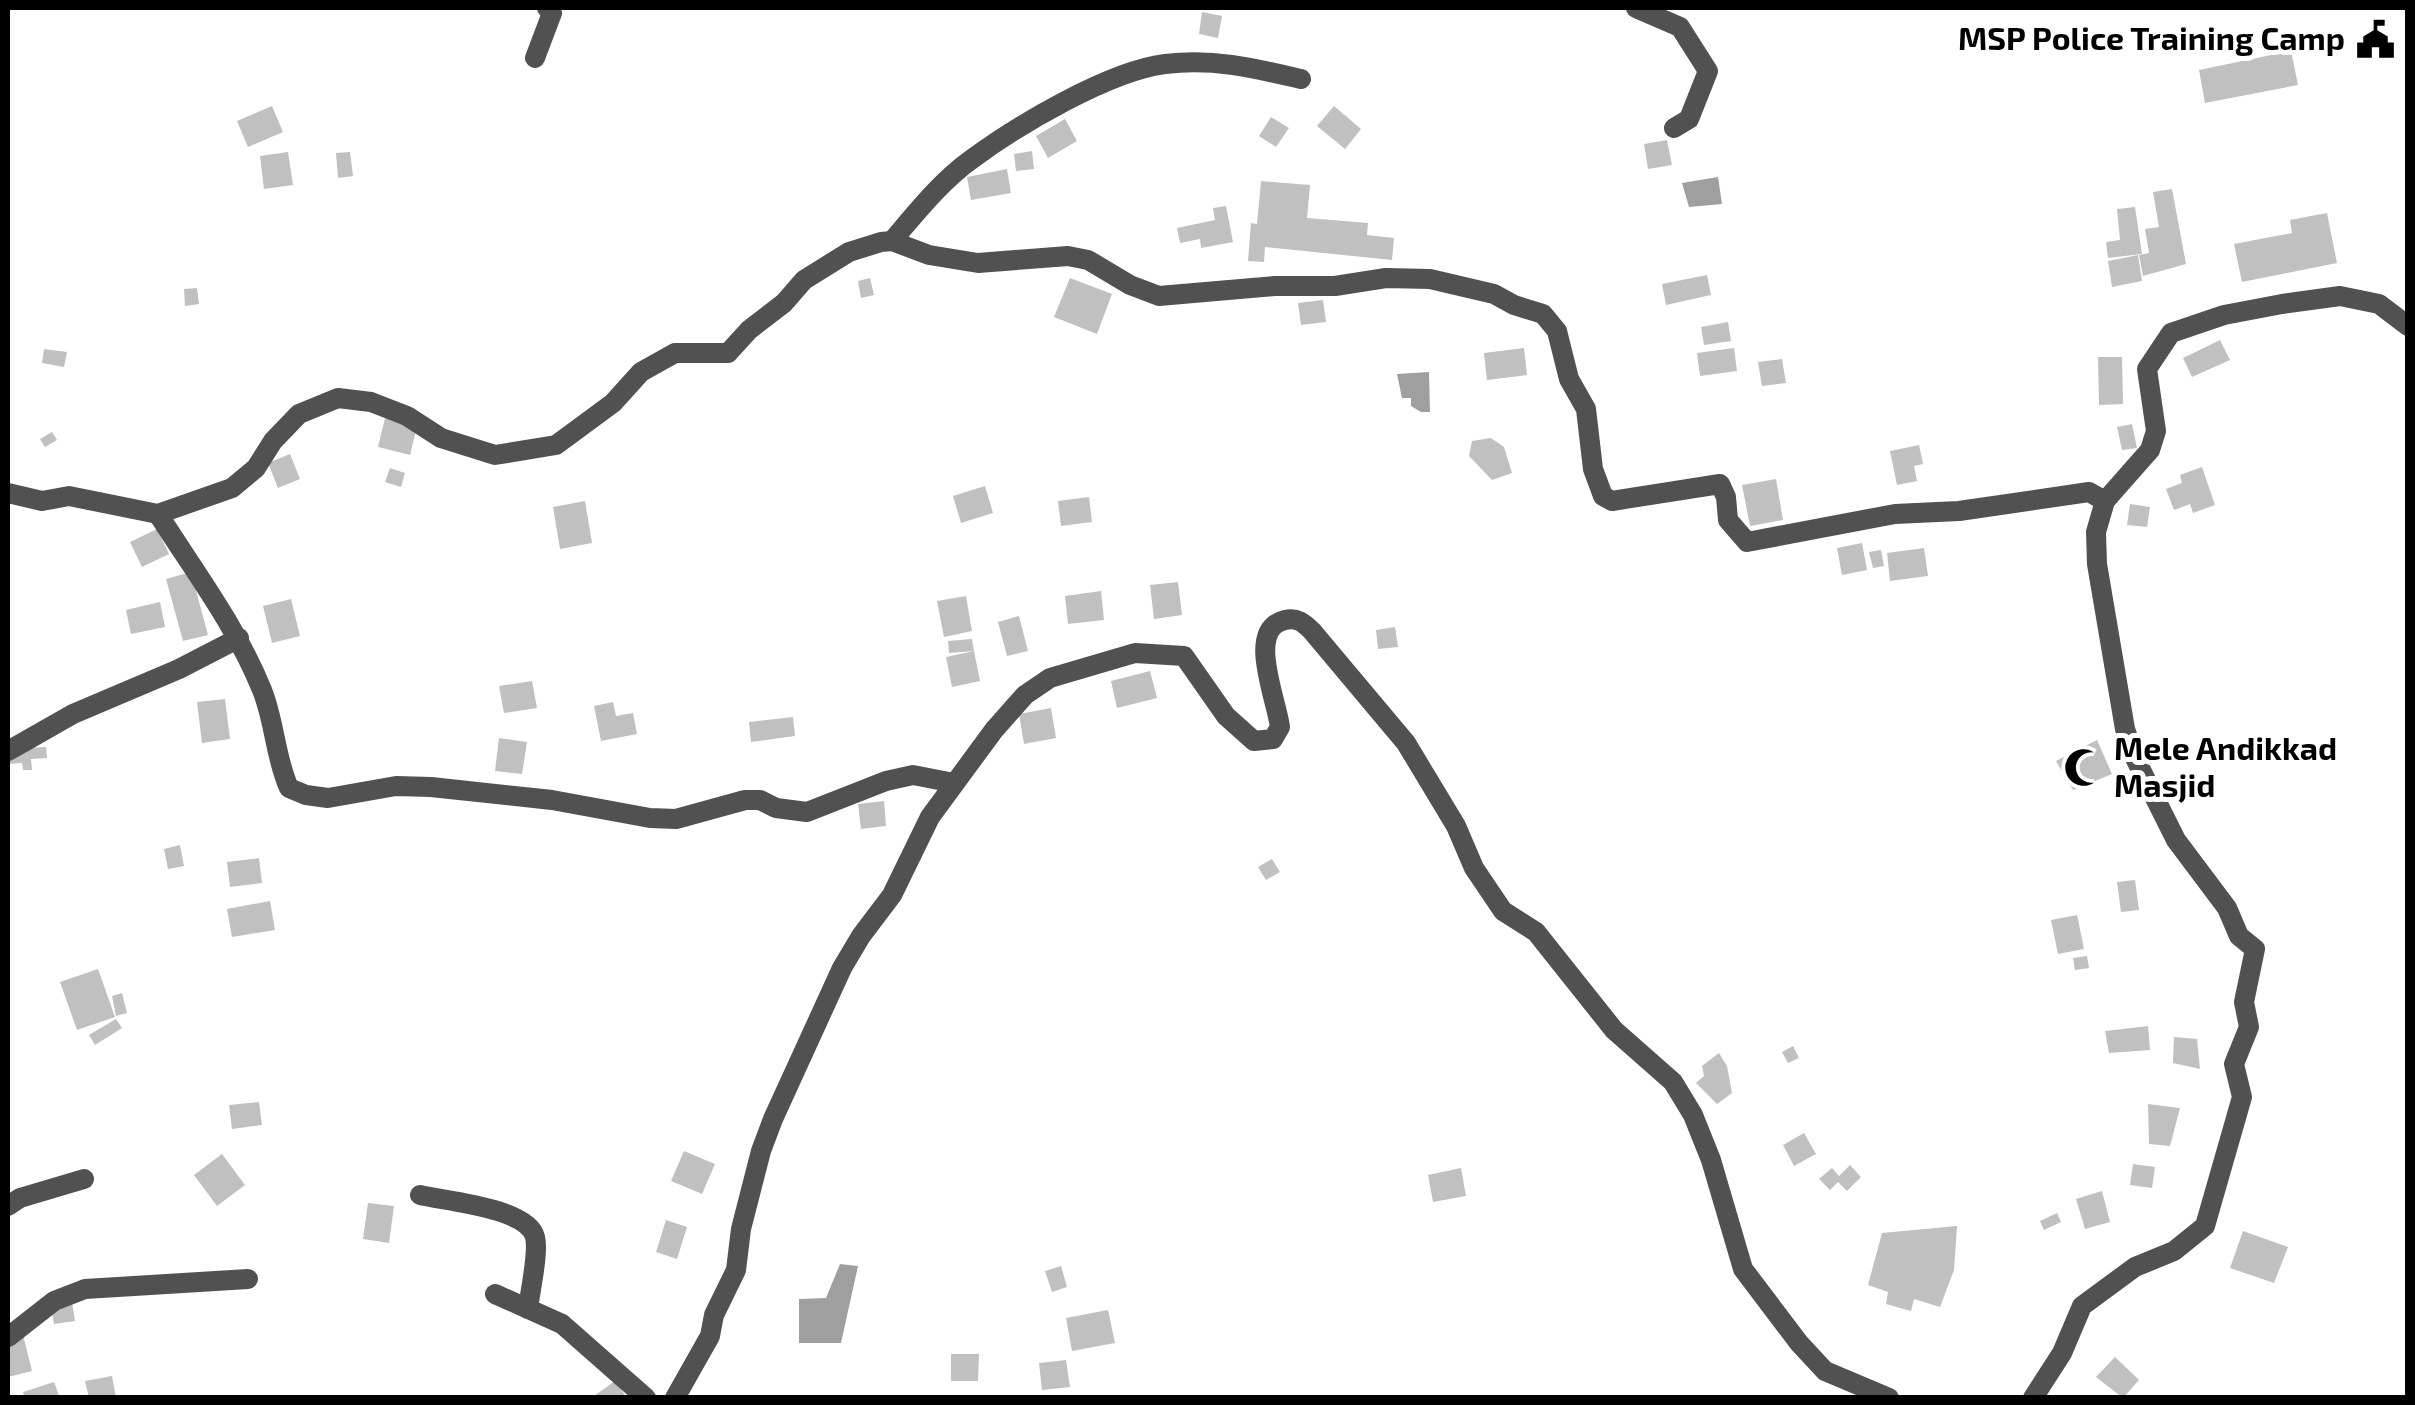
<svg xmlns="http://www.w3.org/2000/svg" width="2415" height="1405" font-family="'Exo 2',sans-serif">
	<rect width="100%" height="100%" fill="#fff"/>
	<g fill="#9f9f9f">
		<path d="M1718 177 1722 204 1689 207 1682 183Z"/>
		<path d="M1429 372 1430 412H1421L1411 406V398H1402L1397 374Z"/>
		<path d="M840 1264 858 1266 841 1343H799V1299L826 1298Z"/>
	</g>
	<g fill="#c0c0c0">
		<path d="M1202 12 1222 16 1218 38 1199 34Z"/>
		<path d="M2291 51 2298 85 2205 103 2199 70Z"/>
		<path d="M272 106 283 132 248 147 237 121Z"/>
		<path d="M1334 106 1361 129 1345 149 1317 126Z"/>
		<path d="M1271 117 1289 128 1276 147 1259 136Z"/>
		<path d="M1065 119 1077 141 1048 158 1036 136Z"/>
		<path d="M1667 140 1672 165 1648 169 1644 144Z"/>
		<path d="M1032 151 1034 169 1016 171 1014 154Z"/>
		<path d="M288 152 293 185 264 189 260 156Z"/>
		<path d="M350 152 353 176 338 178 336 153Z"/>
		<path d="M1007 169 1011 193 971 200 967 177Z"/>
		<path d="M1261 181 1310 185 1307 218 1368 223 1367 235 1394 238 1392 260 1265 247 1264 262 1248 261 1251 223 1257 224Z"/>
		<path d="M2172 189 2186 264 2143 276 2139 255 2149 253 2145 229 2159 227 2153 192Z"/>
		<path d="M1226 206 1233 242 1201 248 1200 239 1180 243 1177 228 1215 220 1213 208Z"/>
		<path d="M2135 207 2142 254 2108 258 2106 242 2120 240 2117 209Z"/>
		<path d="M2327 213 2337 263 2242 282 2234 244 2292 233 2290 220Z"/>
		<path d="M2138 255 2142 281 2112 287 2108 261Z"/>
		<path d="M1707 275 1711 295 1666 305 1662 284Z"/>
		<path d="M870 278 874 295 861 298 858 281Z"/>
		<path d="M1070 278 1112 294 1097 334 1054 317Z"/>
		<path d="M197 288 199 304 185 306 184 289Z"/>
		<path d="M1323 300 1326 322 1301 325 1298 303Z"/>
		<path d="M1728 322 1731 341 1704 345 1701 327Z"/>
		<path d="M2220 340 2230 360 2192 377 2183 358Z"/>
		<path d="M1524 348 1527 375 1487 380 1484 353Z"/>
		<path d="M1734 348 1737 371 1700 376 1697 353Z"/>
		<path d="M44 349 67 352 64 367 42 363Z"/>
		<path d="M2098 357H2122L2123 404 2099 405Z"/>
		<path d="M1782 359 1786 383 1762 386 1758 362Z"/>
		<path d="M385 418 417 426 410 455 378 447Z"/>
		<path d="M2132 424 2137 448 2122 450 2117 427Z"/>
		<path d="M52 432 57 440 45 447 40 439Z"/>
		<path d="M1491 438 1504 447 1512 473 1492 480 1469 456 1472 441Z"/>
		<path d="M1919 445 1923 464 1914 466 1917 481 1897 485 1890 451Z"/>
		<path d="M290 454 300 479 278 488 268 463Z"/>
		<path d="M2202 467 2215 505 2193 513 2190 504 2174 510 2166 489 2182 483 2180 475Z"/>
		<path d="M390 468 405 473 401 487 385 482Z"/>
		<path d="M1776 479 1783 520 1750 526 1742 485Z"/>
		<path d="M985 486 993 513 961 523 953 496Z"/>
		<path d="M1089 497 1092 522 1061 526 1058 501Z"/>
		<path d="M585 501 592 543 560 549 553 507Z"/>
		<path d="M2130 504 2150 507 2147 527 2127 525Z"/>
		<path d="M157 529 169 554 142 567 130 542Z"/>
		<path d="M1862 543 1867 570 1842 575 1837 548Z"/>
		<path d="M1924 548 1928 576 1890 581 1887 553Z"/>
		<path d="M1881 550 1884 566 1873 568 1869 552Z"/>
		<path d="M191 572 208 635 183 641 166 579Z"/>
		<path d="M1178 582 1182 615 1154 619 1150 585Z"/>
		<path d="M1101 591 1104 620 1068 624 1065 596Z"/>
		<path d="M966 596 972 631 944 637 937 601Z"/>
		<path d="M291 599 300 636 272 643 263 606Z"/>
		<path d="M160 602 165 627 131 634 126 610Z"/>
		<path d="M1019 616 1028 651 1007 656 998 622Z"/>
		<path d="M1395 627 1398 647 1378 649 1376 630Z"/>
		<path d="M972 639 974 651 949 653 948 641Z"/>
		<path d="M974 651 980 681 952 687 946 657Z"/>
		<path d="M1150 671 1157 698 1117 708 1111 681Z"/>
		<path d="M532 681 537 708 504 713 499 686Z"/>
		<path d="M225 699 230 739 202 743 197 702Z"/>
		<path d="M613 702 616 716 633 713 637 734 601 741 594 706Z"/>
		<path d="M1051 708 1056 738 1024 744 1019 714Z"/>
		<path d="M793 717 795 736 751 742 749 722Z"/>
		<path d="M499 738 527 742 522 774 495 771Z"/>
		<path d="M2097 740 2112 774 2073 790 2056 761Z"/>
		<path d="M46 747 47 758 31 759 32 770H23L22 763 8 764V749Z"/>
		<path d="M884 801 886 826 861 829 858 804Z"/>
		<path d="M180 845 184 866 168 869 164 849Z"/>
		<path d="M259 858 262 883 230 887 227 862Z"/>
		<path d="M1272 859 1280 872 1266 880 1258 867Z"/>
		<path d="M2135 880 2139 910 2121 912 2117 882Z"/>
		<path d="M270 901 275 930 232 937 227 909Z"/>
		<path d="M2077 915 2084 949 2058 954 2051 920Z"/>
		<path d="M2087 956 2089 968 2075 970 2073 958Z"/>
		<path d="M98 969 115 1017 77 1030 60 982Z"/>
		<path d="M122 993 127 1013 116 1016 112 996Z"/>
		<path d="M116 1019 122 1028 95 1045 89 1035Z"/>
		<path d="M2148 1026 2150 1050 2109 1053 2105 1031Z"/>
		<path d="M2174 1037 2197 1039 2200 1069 2173 1063Z"/>
		<path d="M1793 1046 1799 1058 1788 1063 1782 1052Z"/>
		<path d="M1719 1053 1727 1066 1732 1093 1717 1104 1696 1083 1704 1076 1702 1066Z"/>
		<path d="M259 1102 262 1125 232 1129 229 1105Z"/>
		<path d="M2148 1104 2180 1108 2170 1146 2149 1144Z"/>
		<path d="M1804 1133 1816 1154 1794 1166 1783 1145Z"/>
		<path d="M684 1151 715 1164 702 1194 671 1181Z"/>
		<path d="M222 1154 245 1185 217 1206 194 1175Z"/>
		<path d="M2133 1164 2155 1167 2152 1188 2130 1185Z"/>
		<path d="M1850 1165 1861 1177 1847 1191 1838 1182 1830 1190 1819 1179 1832 1168 1839 1176Z"/>
		<path d="M1461 1168 1466 1196 1433 1202 1428 1175Z"/>
		<path d="M2102 1191 2110 1222 2085 1229 2076 1199Z"/>
		<path d="M368 1203 394 1206 389 1243 363 1239Z"/>
		<path d="M2057 1213 2061 1222 2044 1230 2040 1221Z"/>
		<path d="M666 1220 687 1227 677 1259 656 1252Z"/>
		<path d="M1957 1226 1954 1270 1940 1307 1914 1299 1911 1311 1886 1304 1888 1292 1868 1285 1882 1233Z"/>
		<path d="M2243 1231 2288 1247 2274 1283 2230 1268Z"/>
		<path d="M1061 1266 1067 1287 1052 1292 1045 1271Z"/>
		<path d="M70 1290 75 1321 54 1324 49 1294Z"/>
		<path d="M1108 1310 1115 1343 1072 1351 1066 1318Z"/>
		<path d="M21 1327 32 1371 8 1377V1330Z"/>
		<path d="M951 1354H979L978 1381H951Z"/>
		<path d="M2115 1357 2139 1380 2123 1398 2096 1377Z"/>
		<path d="M1066 1360 1070 1387 1042 1390 1039 1363Z"/>
		<path d="M112 1376 116 1398H89L85 1381Z"/>
		<path d="M615 1381 627 1398H591Z"/>
		<path d="M54 1382 60 1398H25L23 1392Z"/>
	</g>
	<g fill="none" stroke-linecap="round" stroke-linejoin="round">
		<g stroke="#515151" stroke-width="20">
			<path d="M1636 8 1680 27 1708 71 1689 119 1674 128"/>
			<path d="M535 58 552 13 547 8"/>
			<path d="M892 241C916 213 941 181 972 159 1018 125 1109 71 1165 64 1214 58 1254 68 1301 79"/>
			<path d="M8 493 42 501 69 496 158 514 232 488 256 468 273 441 299 414 338 398 371 402 407 416 441 438 495 455 556 445 613 403 641 372 675 353H728L749 330 784 303 804 280 849 252 881 242 892 241 929 255 978 263 1068 256 1088 260 1130 285 1159 296 1275 286H1335L1386 278 1430 279 1494 294 1514 305 1543 314 1557 331 1569 379 1586 409 1593 469 1603 496 1612 501 1720 484 1726 497 1728 520 1747 542 1895 514 1959 511 2089 492 2105 501 2096 532 2097 564 2125 729 2135 758 2176 840 2227 908 2239 936 2255 949 2244 1002 2249 1027 2234 1064 2242 1097 2205 1226 2174 1251 2135 1267 2082 1306 2062 1353 2033 1398"/>
			<path d="M2105 501 2150 450 2156 431 2147 369 2171 333 2224 315 2282 304 2340 296 2379 304 2408 326"/>
			<path d="M158 514C195 572 236 626 262 690 275 722 275 757 289 788L306 795 328 798 396 786 431 787 552 800 650 818 676 819 745 800H760L776 808 807 812 886 781 913 775 954 783"/>
			<path d="M8 751 73 714 179 669 239 638"/>
			<path d="M420 1195C446 1201 528 1208 535 1237 539 1253 530 1291 528 1309"/>
			<path d="M8 1206 20 1198 84 1179"/>
			<path d="M495 1294 562 1324 646 1398"/>
			<path d="M8 1337 54 1301 85 1289 248 1279"/>
			<path d="M675 1398 710 1336 714 1315 736 1270 741 1229 761 1151 773 1119 842 968 861 936 892 895 930 817 994 730 1025 695 1050 678 1135 653 1184 656 1226 716 1254 741 1273 739 1280 727C1276 697 1246 629 1285 620 1297 617 1304 623 1312 631L1406 743 1456 826 1474 868 1503 911 1536 932 1614 1030 1673 1082 1693 1115 1711 1160 1743 1269 1799 1343 1825 1371 1889 1398"/>
		</g>
	</g>
	<defs>
		<symbol id="civic-bare" viewBox="-9 -9 18 18"><path d="M-.6-6.5H3V-4.5H.6V-3L4-1V1h2V6H-6V1h2V-1L-.6-3ZM-1.2 2.5V6h2.4V2.5Z" fill="#000" stroke="#fff" stroke-width="2.5" paint-order="stroke"/></symbol>
		<symbol id="mosque-bare" viewBox="-9 -9 18 18"><path d="M3.5-4.9A6 6 0 1 0 3.5 4.9A5 5 0 1 1 3.5-4.9Z" fill="#000" stroke="#fff" stroke-width="2.5" paint-order="stroke"/></symbol>
	</defs>
	<g fill-rule="evenodd">
		<use href="#civic-bare" x="2348" y="12" width="55" height="55"/>
		<use href="#mosque-bare" x="2056" y="740" width="55" height="55"/>
	</g>
	<g text-anchor="middle" stroke-width="10" stroke-linejoin="round" paint-order="stroke">
		<g font-size="32" font-weight="bold" fill="#000" stroke="#fff" text-anchor="end">
			<text x="2345" y="50">MSP Police Training Camp</text>
			<text x="2114" y="760" text-anchor="start">Mele Andikkad<tspan x="2114" dy="37">Masjid</tspan></text>
		</g>
	</g>
	<rect width="2415" height="1405" fill="none" stroke="#000000" stroke-width="20"/>
</svg>
